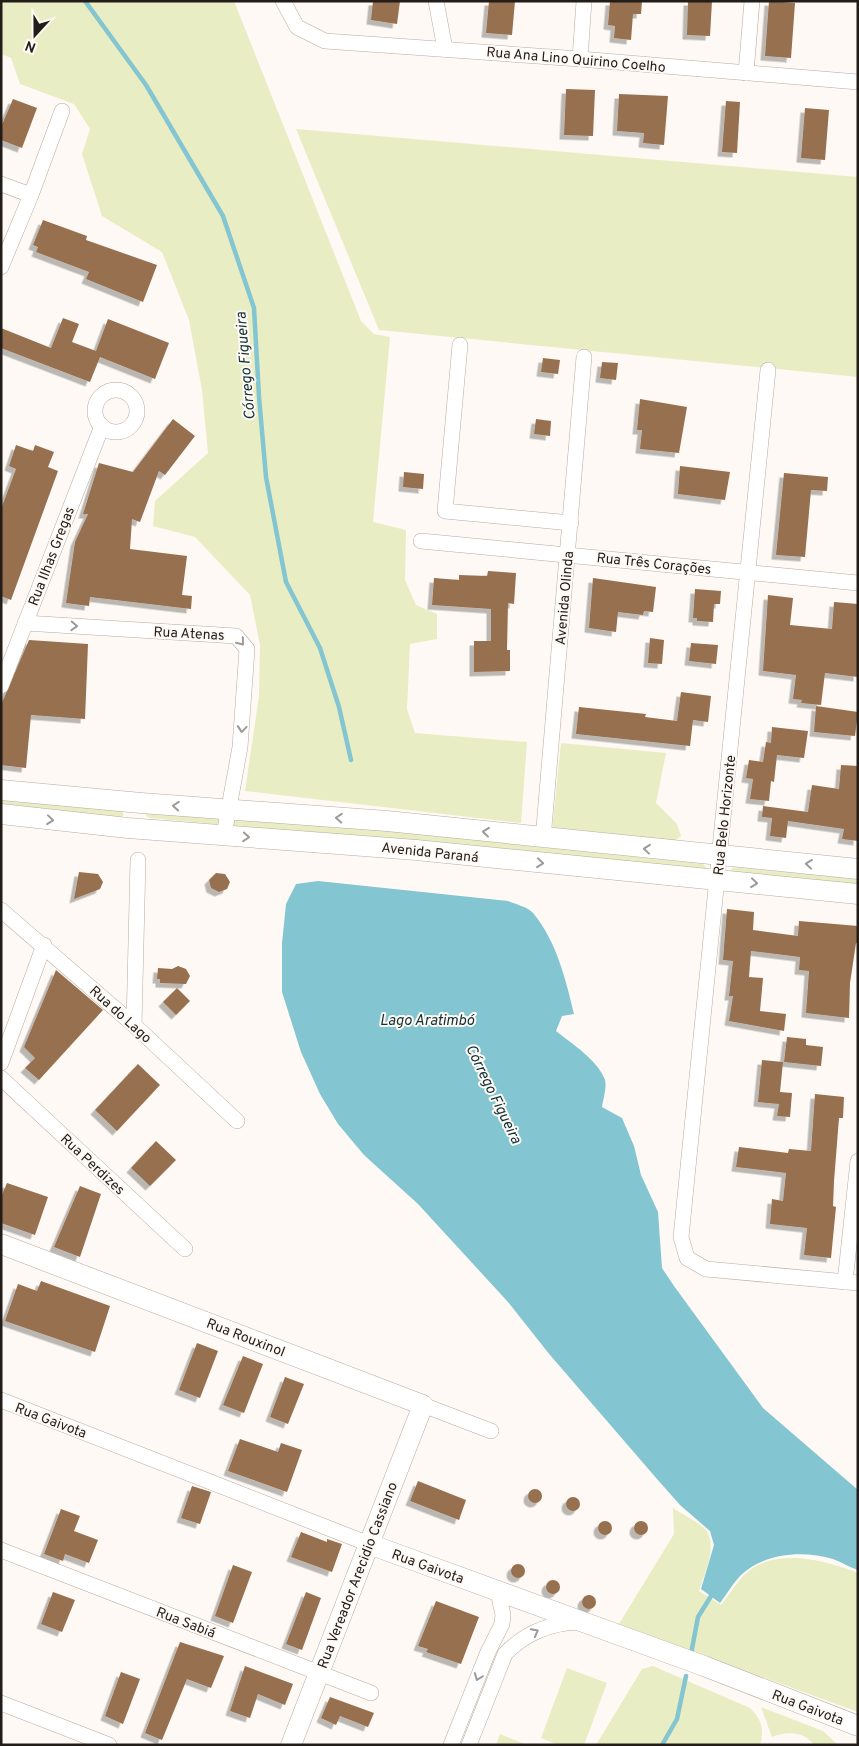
<svg xmlns="http://www.w3.org/2000/svg" width="859" height="1746" font-family="Overpass,sans-serif">
	<defs>
		<filter id="shadow"><feDropShadow dx="-4.5" dy="4.5" stdDeviation="0" flood-color="#0004"/></filter>
	</defs>
	<rect width="100%" height="100%" fill="#fef9f4"/>
	<g fill="#e9edc3">
		<path d="M1 1H234L361 321 374 334 390 337 373 522 406 530 405 580 416 605 437 614V639L410 644 407 709 415 733 527 742 521 823 245 791 259 696 260 645 250 595 195 537 153 526 155 501 208 453 202 390 189 320 162 252 102 216 82 154 90 129 74 104 20 84 11 58 1 54Z"/>
		<path d="M296 129 858 177V377L379 330Z"/>
		<path d="M561 743 666 753 656 803 677 824 681 836 672 843 552 831Z"/>
		<path d="M1 799 122 811 124 815 119 818 1 806Z"/>
		<path d="M147 810 391 831 703 864 706 867 705 870 150 818 146 816Z"/>
		<path d="M733 867 858 879V888L729 874Z"/>
		<path d="M673 1508C683 1515 699 1522 706 1530 718 1546 704 1575 699 1591L721 1605C730 1594 738 1579 750 1570 780 1548 827 1561 858 1573V1712L619 1624 674 1534Z"/>
		<path d="M653 1666 750 1708C761 1719 765 1729 760 1745H596L642 1669Z"/>
		<path d="M567 1668 607 1683 584 1745H558L541 1738Z"/>
		<path d="M761 1707 823 1731 838 1745H814C804 1731 787 1731 772 1737Z"/>
		<path d="M500 1734 527 1745H496Z"/>
	</g>
	<path fill="#83c5d0" d="M318 881 508 901C515 904 528 907 533 913 556 940 566 980 574 1014L562 1016 556 1031C572 1044 598 1060 605 1080 607 1087 603 1100 602 1107L622 1118 634 1146 641 1175 658 1212 662 1268 674 1286 763 1408 858 1490V1570C849 1567 841 1562 833 1559 803 1550 764 1553 741 1575 733 1583 727 1594 720 1603L701 1589 714 1545 710 1531 680 1505 657 1479 550 1355 508 1302 418 1204 364 1155 338 1124 320 1094 301 1052 282 992V943L286 904 296 884Z"/>
	<g fill="none" stroke-linecap="round" stroke-linejoin="round">
		<g stroke="#83c5d0" stroke-width="4.5">
			<path d="M85 1 146 85 223 216 254 308 259 397 266 477 286 582 320 648 339 707 351 760"/>
			<path d="M691 1654 698 1617 713 1593"/>
			<path d="M662 1745 677 1719 686 1676"/>
		</g>
	</g>
	<g fill="#976f4f" filter="url(#shadow)">
		<path d="M373 1H400L397 24 371 20Z"/>
		<path d="M489 1H515L512 35 486 33Z"/>
		<path d="M610 1H642L641 14H633L631 40 614 38 615 26 608 25Z"/>
		<path d="M688 1H712L710 36 687 35Z"/>
		<path d="M769 1 795 3 791 58 765 56Z"/>
		<path d="M566 89 595 90 593 136 564 135Z"/>
		<path d="M619 94 668 96 664 145 643 143 644 133 617 131Z"/>
		<path d="M13 99 37 108 22 148 1 140V127Z"/>
		<path d="M726 101 740 102 737 153 722 152Z"/>
		<path d="M805 108 829 110 825 160 801 158Z"/>
		<path d="M43 220 87 236 86 240 157 265 143 302 86 279 89 272 36 252 38 247 33 245Z"/>
		<path d="M63 318 79 324 72 342 96 351 108 319 169 343 155 379 100 357 90 382 1 348V328L51 348Z"/>
		<path d="M543 358 560 360 558 374 541 372Z"/>
		<path d="M602 362 618 363 616 380 600 378Z"/>
		<path d="M640 399 687 407 679 453 640 449 642 430H637Z"/>
		<path d="M173 419 195 436 165 475 159 471 140 522 132 519 130 549 187 556 182 595 192 596 191 609 90 597 89 606 66 603 75 542 88 514H83L99 463 133 472Z"/>
		<path d="M536 419 551 421 550 436 534 434Z"/>
		<path d="M16 445 33 451 35 445 54 452 48 467 58 471 11 600 1 596V509L16 469 9 466Z"/>
		<path d="M680 466 730 472 725 500 678 494Z"/>
		<path d="M404 472 424 474 423 489 403 487Z"/>
		<path d="M784 473 828 477 827 491 811 490 805 557 776 555Z"/>
		<path d="M488 571 516 573 514 604 508 603 507 650H510V671L474 672V641H491V609L432 605 434 578 459 580V575L487 576Z"/>
		<path d="M593 578 656 587 653 612 644 611 643 615 618 612 616 632 589 628Z"/>
		<path d="M695 589 721 591 720 604H714L713 622 697 621V618H693Z"/>
		<path d="M768 595 793 598 790 625 832 629 834 602 858 604V677L825 673 821 705 801 703 802 700 793 699 796 675 763 671Z"/>
		<path d="M650 638 664 640 662 664 648 663Z"/>
		<path d="M29 640 88 644 85 719 31 715 26 768 1 765V705Z"/>
		<path d="M691 643 718 645 716 664 689 661Z"/>
		<path d="M681 692 711 696 708 722 693 720 690 746 576 734 579 707 646 714 645 717 677 721Z"/>
		<path d="M816 706 858 712 855 736 814 732Z"/>
		<path d="M772 727 808 731 804 758 777 755 774 782 771 781 769 801 750 799 753 779 746 778 749 760 763 762 766 742 771 743Z"/>
		<path d="M841 765 858 766V841L842 839 844 829 788 821 786 838 770 836 772 818 762 817 763 806 808 812 812 785 839 789Z"/>
		<path d="M79 872 98 874 103 882 100 889 74 899Z"/>
		<path d="M216 873 225 874 230 882 227 889 219 892 211 888 209 880Z"/>
		<path d="M727 909 754 912 753 930 798 936 799 921 858 926V943H856L850 983 849 1018 806 1013 809 971 799 970 800 957 751 951 749 977 763 978 760 1011 786 1014 784 1031 729 1021 733 996H729L733 961 723 960Z"/>
		<path d="M178 966 186 969 190 976 186 984 160 983V979H157L158 968 172 969Z"/>
		<path d="M56 970 103 1010 39 1080 25 1068 35 1058 24 1047Z"/>
		<path d="M177 988 190 1001 176 1015 163 1002Z"/>
		<path d="M787 1037 806 1039V1045L823 1047 821 1066 784 1062Z"/>
		<path d="M762 1060 783 1062 780 1092 792 1093 790 1117 777 1116 779 1104 758 1102Z"/>
		<path d="M138 1064 160 1085 117 1131 95 1110Z"/>
		<path d="M815 1094 844 1097 843 1118H839L834 1181 833 1206 836 1207 831 1258 804 1255 807 1228 770 1224 772 1199 783 1201 786 1173 736 1167 739 1147 788 1153 789 1149 811 1151Z"/>
		<path d="M156 1141 176 1160 150 1186 131 1168Z"/>
		<path d="M7 1183 48 1197 35 1235 1 1223V1197Z"/>
		<path d="M80 1186 101 1194 80 1257 54 1247Z"/>
		<path d="M41 1281 110 1306 95 1352 5 1321 18 1284 37 1291Z"/>
		<path d="M197 1343 218 1351 200 1398 179 1390Z"/>
		<path d="M243 1356 263 1364 244 1413 223 1405Z"/>
		<path d="M285 1377 304 1384 288 1424 270 1417Z"/>
		<path d="M240 1439 278 1452 281 1443 302 1450 287 1492 228 1471Z"/>
		<path d="M418 1481 466 1500 459 1520 410 1501Z"/>
		<path d="M192 1486 211 1492 200 1524 181 1518Z"/>
		<circle cx="535" cy="1496" r="7"/>
		<circle cx="573" cy="1504" r="7"/>
		<path d="M61 1509 80 1516 74 1531 98 1540 89 1563 65 1554 63 1561 44 1554Z"/>
		<circle cx="641" cy="1528" r="7"/>
		<circle cx="605" cy="1528" r="7"/>
		<path d="M301 1532 327 1542V1539L342 1544 332 1572 291 1557Z"/>
		<circle cx="518" cy="1571" r="7"/>
		<path d="M233 1565 252 1572 233 1623 215 1616Z"/>
		<circle cx="553" cy="1587" r="7"/>
		<path d="M53 1592 75 1600 62 1632 41 1624Z"/>
		<path d="M306 1592 321 1598 302 1650 286 1644Z"/>
		<circle cx="589" cy="1602" r="7"/>
		<path d="M436 1601 479 1617 461 1664 426 1652 428 1649 418 1646Z"/>
		<path d="M180 1642 224 1656 211 1688 187 1679 162 1740 145 1733Z"/>
		<path d="M245 1666 293 1684 285 1705 258 1694 250 1718 230 1711Z"/>
		<path d="M121 1672 140 1679 123 1724 105 1716Z"/>
		<path d="M330 1697 374 1713 368 1727 340 1716 336 1725 321 1718Z"/>
	</g>
	<g fill="none" stroke-linecap="round" stroke-linejoin="round">
		<defs>
			<g id="street">
				<path d="M283 1 297 27 325 41 580 59 858 82"/>
				<path d="M436 1 445 49"/>
				<path d="M580 59 584 1"/>
				<path d="M746 73 752 1"/>
				<path d="M1 184 31 195"/>
				<path d="M1 267 31 195 62 111"/>
				<path d="M460 345 445 511 571 523"/>
				<path d="M768 370 681 1237 687 1258 706 1269 858 1283"/>
				<circle cx="116" cy="411" r="21"/>
				<path d="M421 541 858 583"/>
				<path d="M25 623 236 636 247 649 240 747 224 835"/>
				<path d="M1 686 102 426"/>
				<path d="M543 839 584 357"/>
				<path d="M1 910 134 1025 237 1121"/>
				<path d="M134 1025 138 860"/>
				<path d="M1 1063 44 945"/>
				<path d="M1 1078 185 1249"/>
				<path d="M845 1282 858 1161"/>
				<path d="M1 1400 369 1544"/>
				<path d="M423 1405 491 1431"/>
				<path d="M1 1550 371 1693"/>
				<path d="M1 1703 109 1745"/>
				<path d="M451 1745 488 1652 502 1624 503 1615 498 1592"/>
				<path d="M469 1745 505 1654C525 1633 549 1623 579 1622"/>
			</g>
			<g id="secondary">
				<path d="M1 790 141 803 387 821 858 869"/>
				<path d="M1 814 128 828 416 850 858 894"/>
				<path d="M1 1244 423 1405 291 1745"/>
				<path d="M369 1544 704 1666 858 1726"/>
			</g>
		</defs>
		<use href="#street" stroke="#b8aba1" stroke-width="16"/>
		<use href="#secondary" stroke="#b8aba1" stroke-width="21"/>
		<use href="#street" stroke="#fff" stroke-width="15"/>
		<use href="#secondary" stroke="#fff" stroke-width="20"/>
	</g>
	<defs><path id="oneway-chevron" d="M-2-3.5L2.5 0L-2 3.5" fill="none" stroke-width="1.6" stroke-linecap="round" stroke-linejoin="round" transform="scale(1.25)"/></defs>
	<g stroke="#9c9998">
		<use href="#oneway-chevron" transform="translate(74 626) rotate(3)"/>
		<use href="#oneway-chevron" transform="translate(241 642) rotate(51)"/>
		<use href="#oneway-chevron" transform="translate(242 729) rotate(95)"/>
		<use href="#oneway-chevron" transform="translate(176 806) rotate(-176)"/>
		<use href="#oneway-chevron" transform="translate(339 818) rotate(-176)"/>
		<use href="#oneway-chevron" transform="translate(50 820) rotate(6)"/>
		<use href="#oneway-chevron" transform="translate(486 832) rotate(-174)"/>
		<use href="#oneway-chevron" transform="translate(246 837) rotate(4)"/>
		<use href="#oneway-chevron" transform="translate(647 849) rotate(-174)"/>
		<use href="#oneway-chevron" transform="translate(540 863) rotate(6)"/>
		<use href="#oneway-chevron" transform="translate(809 864) rotate(-174)"/>
		<use href="#oneway-chevron" transform="translate(754 883) rotate(6)"/>
		<use href="#oneway-chevron" transform="translate(535 1632) rotate(-28)"/>
		<use href="#oneway-chevron" transform="translate(478 1677) rotate(111)"/>
	</g>
	<g text-anchor="middle" stroke-width="4" stroke-linejoin="round" paint-order="stroke">
		<g font-size="14" fill="#221d19" stroke="#fef9f4">
			<text transform="translate(576 59) rotate(5)" y="5">Rua Ana Lino Quirino Coelho</text>
			<text transform="translate(51 556) rotate(-69)" y="5">Rua Ilhas Gregas</text>
			<text transform="translate(654 563) rotate(6)" y="5">Rua Três Corações</text>
			<text transform="translate(564 598) rotate(-85)" y="5">Avenida Olinda</text>
			<text transform="translate(189 633) rotate(3)" y="5">Rua Atenas</text>
			<text transform="translate(724 815) rotate(-84)" y="5">Rua Belo Horizonte</text>
			<text transform="translate(430 852) rotate(6)" y="5">Avenida Paraná</text>
			<text transform="translate(121 1014) rotate(42)" y="5">Rua do Lago</text>
			<text transform="translate(93 1164) rotate(43)" y="5">Rua Perdizes</text>
			<text transform="translate(246 1337) rotate(21)" y="5">Rua Rouxinol</text>
			<text transform="translate(51 1420) rotate(21)" y="5">Rua Gaivota</text>
			<text transform="translate(428 1566) rotate(20)" y="5">Rua Gaivota</text>
			<text transform="translate(357 1575) rotate(-69)" y="5">Rua Vereador Arecidio Cassiano</text>
			<text transform="translate(186 1622) rotate(21)" y="5">Rua Sabiá</text>
			<text transform="translate(808 1707) rotate(21)" y="5">Rua Gaivota</text>
		</g>
		<g font-size="15" font-style="italic" fill="#0f3136" stroke="#fef9f4">
			<text transform="translate(245 366) rotate(-95)" y="5">Córrego Figueira</text>
			<text x="427" y="1025">Lago Aratimbó</text>
			<text transform="translate(494 1094) rotate(64)" y="5">Córrego Figueira</text>
		</g>
	</g>
	<rect width="859" height="1746" fill="none" stroke="#221d19" stroke-width="5"/>
	<g transform="translate(35 35) rotate(201)" stroke="#fef9f4" stroke-width="4" paint-order="stroke">
	<path d="M0-4L9 19L0 12L-9 19Z" fill="#221d19"/>
	<text y="-8" font-size="14" font-weight="bold" text-anchor="middle" fill="#221d19">N</text>
	</g>
</svg>
